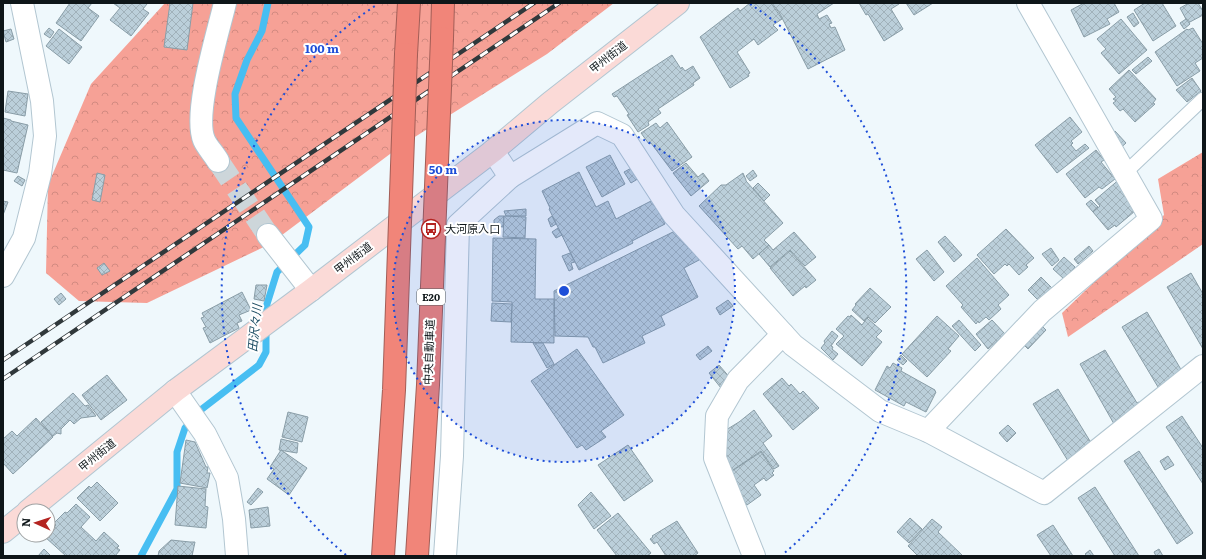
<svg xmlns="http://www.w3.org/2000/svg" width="1206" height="559" font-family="Literata,'Noto Sans JP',serif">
	<defs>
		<pattern id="forest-crowns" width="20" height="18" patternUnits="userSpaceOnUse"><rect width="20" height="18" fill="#f6a196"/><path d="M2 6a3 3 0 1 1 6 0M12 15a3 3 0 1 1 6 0" fill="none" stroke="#d28a81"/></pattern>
		<pattern id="building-cross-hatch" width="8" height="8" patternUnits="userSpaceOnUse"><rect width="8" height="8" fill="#bbcfda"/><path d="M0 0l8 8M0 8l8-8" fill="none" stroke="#a0b1ba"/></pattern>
	</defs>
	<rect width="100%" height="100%" fill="#eff8fc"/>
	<g fill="url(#forest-crowns)">
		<path d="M165 3H614L547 54 402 145 270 244 147 303 79 301 46 273 48 185 91 84Z"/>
		<path d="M1203 152V244L1068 337 1062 313 1164 215 1158 179Z"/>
	</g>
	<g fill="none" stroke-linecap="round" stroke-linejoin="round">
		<g stroke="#47bef2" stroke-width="7">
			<path d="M267 318V304L277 272 305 245 309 227 236 118 235 94 247 60 262 31 268 3"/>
			<path d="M141 556 177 489V452L185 428 202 409 259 365 266 352V329"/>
		</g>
	</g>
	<g fill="url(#building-cross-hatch)" stroke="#899da7">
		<path d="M70 3H92L88 8 99 16 81 41 56 23Z"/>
		<path d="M113 3H145L147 4 143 9 149 13 131 36 110 20 120 8Z"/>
		<path d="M170 3H193L187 50 164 47Z"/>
		<path d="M750 3H771L782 19 773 25 778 30 758 45 754 39 737 52 750 73 748 74 749 76 730 88 700 37 738 8 740 11Z"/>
		<path d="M772 3H834L817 14 819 19 827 15 832 23 829 24 831 28 835 27 845 50 808 69 780 14Z"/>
		<path d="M859 3H898L899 4 891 9 903 29 884 41 868 14 866 15Z"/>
		<path d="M906 3H933L914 15Z"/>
		<path d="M1084 3H1114L1119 12 1107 19 1110 24 1084 37 1071 10Z"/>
		<path d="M1145 3H1162L1176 26 1153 41 1134 10Z"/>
		<path d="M1189 3H1198L1203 11V15L1188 23 1180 8Z"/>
		<path d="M1133 13 1139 23 1134 27 1127 17Z"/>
		<path d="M1121 19 1147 50 1119 74 1101 53 1106 49 1097 39Z"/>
		<path d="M1186 19 1190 24 1184 29 1180 23Z"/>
		<path d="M49 28 54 32 50 38 44 34Z"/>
		<path d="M1193 28 1203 44V58L1195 63 1200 71 1177 86 1155 52 1187 29 1188 30Z"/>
		<path d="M11 29 14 39 6 42 3 31Z"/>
		<path d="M59 29 82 47 69 64 46 46Z"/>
		<path d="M672 55 681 69 682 67 685 71 693 66 700 78 693 83 694 85 658 109 661 113 648 122 649 125 638 132 627 115 629 114 617 96 614 97 612 94Z"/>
		<path d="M1148 57 1152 61 1136 74 1132 70Z"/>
		<path d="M1129 70 1156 99 1153 103 1155 104 1135 122 1123 109 1120 111 1113 103 1116 101 1113 99 1116 97 1109 89Z"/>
		<path d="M1192 78 1201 91 1187 102 1176 90Z"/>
		<path d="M8 91 28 94 25 116 5 112Z"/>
		<path d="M1070 117 1082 132 1071 141 1073 143 1071 145 1076 151 1085 144 1089 148 1057 173 1035 145Z"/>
		<path d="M3 118 11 120V121L28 125 17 173 3 170Z"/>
		<path d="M667 122 692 157 672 171 651 143 649 144 641 133 656 123 660 128Z"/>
		<path d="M1115 131 1126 143 1117 151 1106 139Z"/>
		<path d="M1096 150 1104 160 1101 162 1115 179 1102 189 1099 187 1085 198 1066 174Z"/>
		<path d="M610 155 625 184 602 197 586 167Z"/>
		<path d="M641 163 646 174 631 183 624 172Z"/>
		<path d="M686 163 698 177 703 173 709 181 691 196 673 173Z"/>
		<path d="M753 170 757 176 750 181 746 176Z"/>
		<path d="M579 172 596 207 608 201 616 219 653 200 665 224 632 241 633 243 579 270 549 209 550 208 542 191Z"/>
		<path d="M97 173 105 175 100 202 92 200Z"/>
		<path d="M743 173 746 180V181L783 223 764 240 769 245 753 259 742 246 738 249 699 206 721 185H726Z"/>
		<path d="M18 176 25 180 22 186 14 181Z"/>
		<path d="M1121 178 1141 206 1116 227 1115 225 1108 230 1093 212 1100 206 1095 200Z"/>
		<path d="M758 183 770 195 764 201 753 188Z"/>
		<path d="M1091 200 1098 207 1093 212 1086 204Z"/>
		<path d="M3 201 8 202 3 215Z"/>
		<path d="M526 209V216H506L504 211Z"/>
		<path d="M499 216H504L503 227 494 226V220Z"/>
		<path d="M504 216 526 217 525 238 503 237Z"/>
		<path d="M552 216 556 224 551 227 548 219Z"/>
		<path d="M683 227 699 260 684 268 698 297 661 316 665 325 642 336 645 343 603 363 595 347H593L588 337 555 336 554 291Z"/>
		<path d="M558 228 562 235 556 238 552 232Z"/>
		<path d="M1006 229 1034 258 1026 265 1028 267 1019 275 1009 264 1007 266 1005 264 994 274 977 255Z"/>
		<path d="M794 232 816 257 805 266 790 250 770 267 759 254 769 245 773 250Z"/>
		<path d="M945 236 962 255 954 262 938 242Z"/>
		<path d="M493 238 536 239 535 299H554V343L511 342 512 302 492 301Z"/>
		<path d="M1089 246 1093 251 1078 264 1074 259Z"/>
		<path d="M1051 248 1059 260 1052 266 1042 254Z"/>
		<path d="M927 250 944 272 934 281 916 259Z"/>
		<path d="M790 251 816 280 806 288 805 286 793 296 770 268Z"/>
		<path d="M570 253 575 262 571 263 573 269 569 271 562 256Z"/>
		<path d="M1064 257 1075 267 1064 279 1053 269Z"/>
		<path d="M977 258 1009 295 998 305 1001 309 989 320 986 317 979 323 978 321 976 324 961 307 963 305 946 286Z"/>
		<path d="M104 263 110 271 102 275 97 268Z"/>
		<path d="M1191 273 1203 294V349L1167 287Z"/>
		<path d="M1041 277 1053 289 1040 302 1028 290Z"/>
		<path d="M256 285H267L264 301 254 299Z"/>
		<path d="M870 288 891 307 875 323 868 317 864 321 852 310 856 305 855 304Z"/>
		<path d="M242 292 251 310 239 315 242 321 237 323 239 328 210 343 203 328 206 327 201 318 204 317 202 313Z"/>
		<path d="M61 293 66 299 59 305 54 299Z"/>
		<path d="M728 300 733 306 720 315 716 308Z"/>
		<path d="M492 303 512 304 511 322 491 321Z"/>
		<path d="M1147 312 1186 378 1161 392 1122 327Z"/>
		<path d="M851 315 862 325 867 318 882 331 876 337 882 342 862 366 836 344 844 336 836 329 848 316 850 317Z"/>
		<path d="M937 316 959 336 948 349 951 351 927 377 902 354Z"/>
		<path d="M959 320 981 345 975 351 952 326Z"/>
		<path d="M992 320 1005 334 988 349 976 334Z"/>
		<path d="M1043 327 1046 330 1028 349 1024 345Z"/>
		<path d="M832 331 838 336 831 346 833 347 832 349 838 354 833 360 821 348 825 343 824 341Z"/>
		<path d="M533 343H543L554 364 547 368Z"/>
		<path d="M708 346 712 351 700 360 696 355Z"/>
		<path d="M577 349 624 415 601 431 606 437 586 450 582 445 577 448 531 381Z"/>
		<path d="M1105 350 1137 403 1139 402 1145 412 1118 431 1080 364Z"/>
		<path d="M901 355 907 361 903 365 897 360Z"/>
		<path d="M893 363 902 368 901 371 935 390V391L936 392 926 412 906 402 904 406 875 390 887 366 890 368Z"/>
		<path d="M719 365 732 380 721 388 709 373Z"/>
		<path d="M107 375 127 400 101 420 82 395Z"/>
		<path d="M782 378 789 386 791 384 800 394 803 391 819 408 793 430 763 394Z"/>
		<path d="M1058 389 1098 454 1073 469 1033 404Z"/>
		<path d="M73 393 85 406 88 405 96 416 81 418 74 424 70 420 61 429V434L57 433 53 436 41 422Z"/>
		<path d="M754 410 772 436 763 443 779 466 774 469 761 451 727 474 721 433 739 422Z"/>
		<path d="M288 412 308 417 302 442 282 437Z"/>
		<path d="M1182 416 1203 448V484L1166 427Z"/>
		<path d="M36 418 53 437 13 474 3 463V439L12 431 17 436Z"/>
		<path d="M1008 425 1016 433 1007 442 999 433Z"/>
		<path d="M281 439 298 443 297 453 279 450Z"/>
		<path d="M186 440 195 442 206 467H208L207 473H210L207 488 180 483Z"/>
		<path d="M628 445 653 481 624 501 598 465Z"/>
		<path d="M281 450 307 468 289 495 267 479 274 469 270 467Z"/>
		<path d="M1139 451 1193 533 1177 544 1124 461Z"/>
		<path d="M761 452 774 471 772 473 774 475 766 481 764 478 754 485 761 495 747 505 734 486 729 473Z"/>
		<path d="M1168 456 1174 465 1165 470 1160 461Z"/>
		<path d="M97 482 118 503 100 521 77 498 89 486 91 488Z"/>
		<path d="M178 486 206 489 205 506 208 507 206 528 175 525Z"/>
		<path d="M1095 487 1139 556H1115L1078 498Z"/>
		<path d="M258 488 263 492 251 505 247 502Z"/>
		<path d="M591 492 611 516 594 529 578 505Z"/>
		<path d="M76 504 90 517 81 527 96 541 104 532 119 546 117 548 120 550 115 556H66L45 537 56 525 54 523 65 512 67 513Z"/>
		<path d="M268 507 270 526 251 528 249 510Z"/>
		<path d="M618 513 651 553 647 556H617L597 530Z"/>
		<path d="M910 518 922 529 909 543 897 532Z"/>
		<path d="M932 519 942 527 938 532 962 555 961 556H916L917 555 908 546Z"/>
		<path d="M677 521 698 553 694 556H666L657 542 654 544 650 539 653 537 652 536Z"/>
		<path d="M1053 525 1073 556H1051L1037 535Z"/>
		<path d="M171 540 190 542H195L192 556H158L159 551Z"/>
		<path d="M44 549 51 556H38Z"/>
		<path d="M1159 549 1163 556H1156L1154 552Z"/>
		<path d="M1090 550 1094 556H1087L1085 554Z"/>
	</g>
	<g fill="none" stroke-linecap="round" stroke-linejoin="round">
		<path stroke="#cdd6da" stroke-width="22" stroke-dasharray="22 11" stroke-linecap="butt" d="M218 161 268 235"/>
		<defs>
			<path id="lane" d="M1125 173 1203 99"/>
			<g id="street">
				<path d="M218 161C214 154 207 147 204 140 193 113 218 33 225 3"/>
				<path d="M510 177 597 123 622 135 674 215 793 345 880 411 928 431 1044 493 1203 366"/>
				<path d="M268 235 311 290"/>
				<path d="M3 276 24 238 40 174 45 136 42 101 22 3"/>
				<path d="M175 391 205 434 227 478 234 519 237 556"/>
				<path d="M928 431 1042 311 1151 219 1028 3"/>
				<path d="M445 556 452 456 458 225 510 177 493 151"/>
				<path d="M754 556 715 458 717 416 738 380 783 334"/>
			</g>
			<g id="secondary">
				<path d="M28 511 175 391 311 290 493 151 550 103 678 3"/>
				<path d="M3 532 24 515"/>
			</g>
			<g id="highway">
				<path d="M442 38 443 3"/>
				<path d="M406 54 409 3"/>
			</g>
		</defs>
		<use href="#lane" stroke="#b2c6d1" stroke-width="15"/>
		<use href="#street" stroke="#b2c6d1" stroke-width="24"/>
		<use href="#secondary" stroke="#b2c6d1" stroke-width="24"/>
		<use href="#highway" stroke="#a25e57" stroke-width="24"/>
		<use href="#lane" stroke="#fff" stroke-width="13"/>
		<use href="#street" stroke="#fff" stroke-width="22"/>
		<use href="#secondary" stroke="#fbdad7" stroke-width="22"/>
		<use href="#highway" stroke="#f18579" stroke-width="22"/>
		<defs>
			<g id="rail">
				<path d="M3 360 534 3"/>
				<path d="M3 379 559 3"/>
			</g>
		</defs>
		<use href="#rail" stroke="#30383b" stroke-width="4.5"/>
		<use href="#rail" stroke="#fff" stroke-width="3" stroke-dasharray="9" stroke-linecap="butt"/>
		<defs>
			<g id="highway-bridge">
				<path d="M383 556 394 390 406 54"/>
				<path d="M417 556 428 385 442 38"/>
			</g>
		</defs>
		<use href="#highway-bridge" stroke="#a25e57" stroke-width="24" stroke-linecap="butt"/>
		<use href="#highway-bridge" stroke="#f18579" stroke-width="22"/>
	</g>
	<circle cx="564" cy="291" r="171" fill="#1d4ed8" fill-opacity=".12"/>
	<g fill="none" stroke="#1d4ed8" stroke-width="2" stroke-dasharray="2 4">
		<circle cx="564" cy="291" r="171"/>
		<path d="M346 555A342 342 0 0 1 378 4M750 4A342 342 0 0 1 782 555"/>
	</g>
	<defs>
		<symbol id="bus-ring" viewBox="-11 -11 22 22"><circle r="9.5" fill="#fff" stroke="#b42421" stroke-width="1.5"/><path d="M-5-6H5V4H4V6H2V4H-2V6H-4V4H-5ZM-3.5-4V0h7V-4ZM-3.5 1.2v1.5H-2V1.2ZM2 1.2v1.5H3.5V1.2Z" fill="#b42421"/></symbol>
	</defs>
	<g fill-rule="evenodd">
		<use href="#bus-ring" x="420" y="218" width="22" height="22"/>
	</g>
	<g text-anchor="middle" stroke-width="4" stroke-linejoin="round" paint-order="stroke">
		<rect fill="#fff" stroke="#565c5e" stroke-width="1" x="417" y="289" width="28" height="16" rx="3"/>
		<g font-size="10" font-weight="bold" fill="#0e1619">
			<text x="431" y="301">E20</text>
		</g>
		<g font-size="11" fill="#0e1619" stroke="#fff">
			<text transform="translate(608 57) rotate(-38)" y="4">甲州街道</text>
			<text transform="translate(353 258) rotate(-37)" y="4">甲州街道</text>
			<text transform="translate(429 352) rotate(-88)" y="4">中央自動車道</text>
			<text transform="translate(97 455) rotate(-39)" y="4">甲州街道</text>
		</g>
		<g font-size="11" fill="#0e1619" stroke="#fff" text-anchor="start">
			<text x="445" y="233">大河原入口</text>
		</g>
		<g font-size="12" font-style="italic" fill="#1e4e64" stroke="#fff">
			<text transform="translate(255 328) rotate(-84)" y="4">田沢々川</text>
		</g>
	</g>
	<circle cx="564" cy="291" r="6" fill="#1d4ed8" stroke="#fff" stroke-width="2"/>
	<g font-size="12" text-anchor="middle" font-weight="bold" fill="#1d4ed8" stroke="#fff" stroke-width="4" stroke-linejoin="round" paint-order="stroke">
		<text x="322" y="53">100 m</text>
		<text x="443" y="174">50 m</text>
	</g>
	<rect width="1206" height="559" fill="none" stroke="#0e1619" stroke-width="8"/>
	<g transform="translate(36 523) rotate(273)"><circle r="19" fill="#ffffff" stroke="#9fa2a3"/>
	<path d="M0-3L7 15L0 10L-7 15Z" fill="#b42421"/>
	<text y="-6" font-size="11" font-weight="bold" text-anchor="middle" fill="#0e1619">N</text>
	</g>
</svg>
